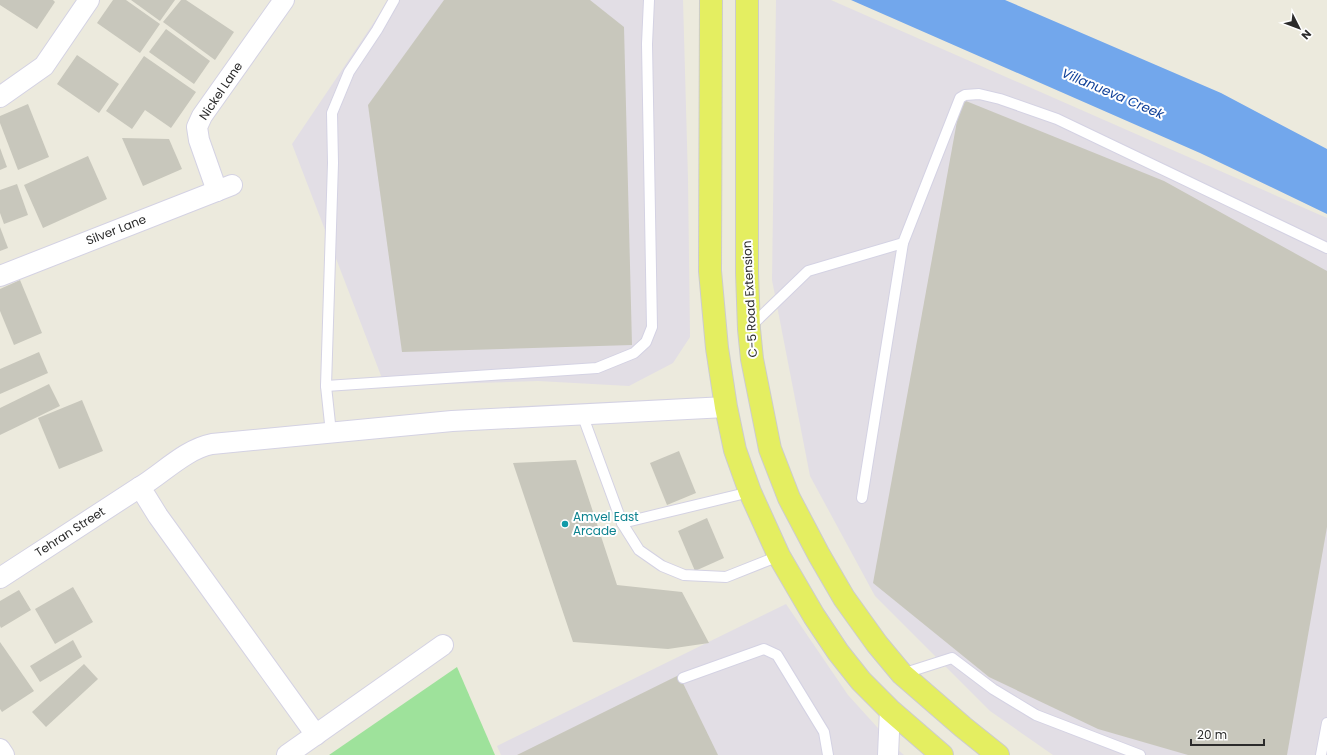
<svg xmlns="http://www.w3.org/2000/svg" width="1327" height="755" font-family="Poppins,sans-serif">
	<rect width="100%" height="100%" fill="#eceadd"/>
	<g fill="#e2dee5">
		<path d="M389 0H683L688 179 690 337 673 363 629 386 538 381 385 386 292 144Z"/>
		<path d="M776 0H831L1327 218V755H1053L990 711 875 596 810 476 772 280Z"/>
		<path d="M786 604 848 695 897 749 904 755H501L497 746Z"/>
	</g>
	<path fill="#9ee29b" d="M457 667 495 755H329Z"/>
	<path fill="#72a7ec" d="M851 0H1005L1221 93 1327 149V214L1200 153Z"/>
	<g fill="#c8c7bc">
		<path d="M0 0H53L55 2 37 29 0 5Z"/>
		<path d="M113 0H126L160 24 140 53 97 23Z"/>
		<path d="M131 0H175L160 21Z"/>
		<path d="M181 0H186L234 32 215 60 163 22Z"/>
		<path d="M444 0H590L624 27 632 345 402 352 368 105Z"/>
		<path d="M166 29 210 61 194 84 149 52Z"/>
		<path d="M77 55 119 84 99 113 57 84Z"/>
		<path d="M144 56 196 92 171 128 145 110 132 129 106 111Z"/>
		<path d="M961 99 1164 181 1327 271V527L1287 755H1188L1098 729 989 677 873 583Z"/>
		<path d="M28 104 49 157 18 170 0 123V116Z"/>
		<path d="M122 138 169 139 182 169 143 186Z"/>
		<path d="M0 148 7 167 0 170Z"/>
		<path d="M88 156 107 199 43 228 24 185Z"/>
		<path d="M17 184 28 215 4 224 0 213V190Z"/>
		<path d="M0 227 8 248 0 251Z"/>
		<path d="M20 280 42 333 14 345 0 311V289Z"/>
		<path d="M39 352 48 373 0 394V369Z"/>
		<path d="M49 384 60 406 0 435V408Z"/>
		<path d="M82 400 103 451 59 469 38 418Z"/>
		<path d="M679 451 696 493 667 505 650 463Z"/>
		<path d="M576 460 617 585 682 592 709 643 668 649 573 642 513 463Z"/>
		<path d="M707 518 724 558 695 571 678 531Z"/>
		<path d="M73 587 93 622 55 644 35 609Z"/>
		<path d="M19 590 31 610 1 628 0 626V601Z"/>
		<path d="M73 640 82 657 40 682 30 666Z"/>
		<path d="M0 642 34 691 2 712 0 709Z"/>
		<path d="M84 664 98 679 46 727 32 712Z"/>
		<path d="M679 675 718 755H517Z"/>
	</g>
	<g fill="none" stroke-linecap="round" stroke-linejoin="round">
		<defs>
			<g id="service">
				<path d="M750 327 808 271 903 243 960 98 965 95 979 94 1000 99 1057 119 1327 248"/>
				<path d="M326 386 597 368 634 353 646 342 652 327 647 44 649 0"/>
				<path d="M582 414 622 523 639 550 662 566 684 575 726 577 779 556"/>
				<path d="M331 433 326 386 333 163 332 113 349 72 377 30 394 0"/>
				<path d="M862 498 903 243"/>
				<path d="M622 523 750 492"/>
				<path d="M902 674 952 658 993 689 1036 715 1140 755"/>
				<path d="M683 678 764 649 777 655 824 732 828 755"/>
				<path d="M1321 755 1327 723"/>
			</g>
			<g id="minor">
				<path d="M0 97 44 66 89 0"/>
				<path d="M217 191 199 140 197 127 202 116 284 0"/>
				<path d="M0 276 232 185"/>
				<path d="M0 578 140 487"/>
				<path d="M316 735 158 516 140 487C163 473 186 449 212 444L452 421 726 407"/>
				<path d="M0 749 4 755"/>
				<path d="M287 755 443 645"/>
				<path d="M888 755 890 710"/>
			</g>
			<g id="primary">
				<path d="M711 0 710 271 717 348 726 407 735 450 750 492 779 556 814 616 838 652 861 681 890 710 942 755"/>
				<path d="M747 0V273L749 329 752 359 770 449 789 498 819 555 844 598 877 644 902 674 963 727 998 755"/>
			</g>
		</defs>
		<use href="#service" stroke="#d4d2e3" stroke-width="12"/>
		<use href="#minor" stroke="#d4d2e3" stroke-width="22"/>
		<use href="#primary" stroke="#ccc" stroke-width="24"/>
		<use href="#service" stroke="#fff" stroke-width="10"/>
		<use href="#minor" stroke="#fff" stroke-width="20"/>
		<use href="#primary" stroke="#e4ee61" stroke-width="22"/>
	</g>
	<circle fill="#0f9aa8" stroke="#fff" stroke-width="1.5" cx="565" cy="524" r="4"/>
	<g text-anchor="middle" stroke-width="4" stroke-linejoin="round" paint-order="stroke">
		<g font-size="12" fill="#2b2b2b" stroke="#fff">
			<text transform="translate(221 91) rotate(-56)" y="4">Nickel Lane</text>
			<text transform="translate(116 230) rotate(-21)" y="4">Silver Lane</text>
			<text transform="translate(750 299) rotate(-93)" y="4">C-5 Road Extension</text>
			<text transform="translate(70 532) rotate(-33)" y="4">Tehran Street</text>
		</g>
		<g font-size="12" fill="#0d838f" stroke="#fff" text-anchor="start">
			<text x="573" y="521">Amvel East<tspan x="573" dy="14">Arcade</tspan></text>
		</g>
		<g font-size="13" font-style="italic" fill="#104199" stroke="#fff">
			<text transform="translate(1113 93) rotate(23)" y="5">Villanueva Creek</text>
		</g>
	</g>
	<g transform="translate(1299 28) rotate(132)" stroke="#ffffff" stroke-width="3" paint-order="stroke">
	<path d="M0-3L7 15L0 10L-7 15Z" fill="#2b2b2b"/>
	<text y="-6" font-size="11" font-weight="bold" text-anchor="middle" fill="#2b2b2b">N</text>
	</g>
	<path d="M1191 739v6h73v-6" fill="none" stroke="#2b2b2b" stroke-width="2"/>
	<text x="1197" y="739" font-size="12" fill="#2b2b2b" stroke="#ffffff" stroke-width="3" paint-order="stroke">20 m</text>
</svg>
